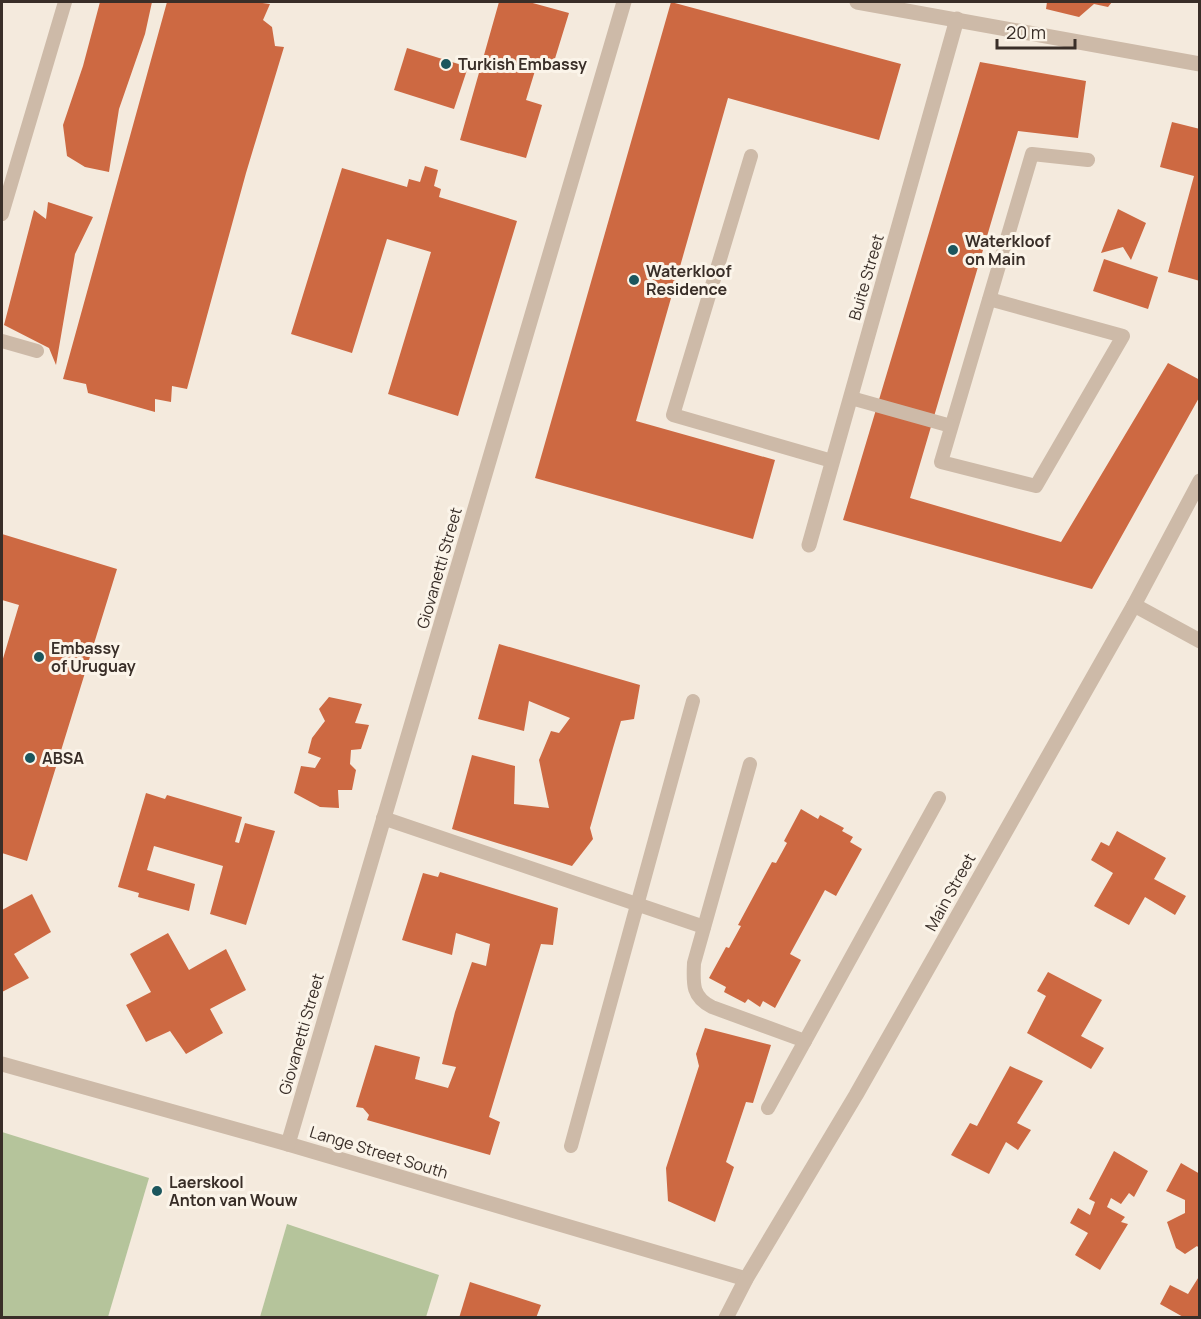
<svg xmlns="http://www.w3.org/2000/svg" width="1201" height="1319" font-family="Manrope,sans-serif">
	<rect width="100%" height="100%" fill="#f4eadd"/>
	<g fill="#b5c49b">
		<path d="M2 1132 149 1178 108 1317H2Z"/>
		<path d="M287 1224 439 1275 426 1317H260Z"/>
	</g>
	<g fill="#cd6942">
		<path d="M100 2H152L145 34 119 109 109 172 85 167 67 156 63 125 83 66Z"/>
		<path d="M167 2H255L270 4 263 20 272 27 275 46 284 47 246 173 187 389 172 386 171 402 155 399V412L88 393 86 384 63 379Z"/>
		<path d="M499 2H529L569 13 553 65 538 61 526 100 542 105 526 158 460 140Z"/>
		<path d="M671 2 901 64 879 140 728 98 636 421 775 460 753 539 535 478Z"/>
		<path d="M1047 2H1112L1108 7 1094 4 1079 17 1046 9Z"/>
		<path d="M407 48 468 67 454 109 394 90Z"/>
		<path d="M980 62 1086 81 1078 138 1018 131 910 498 1061 542 1168 363 1200 380V396L1092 589 843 520Z"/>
		<path d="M1172 122 1200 129V281L1168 272 1194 176 1160 167Z"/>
		<path d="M425 166 438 170 434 186 441 189 439 197 517 221 458 416 388 394 431 252 387 239 352 353 291 334 342 168 407 187 409 179 420 182Z"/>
		<path d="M48 202 93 217 75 254 56 365 49 348 4 325 34 210 46 219Z"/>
		<path d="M1118 209 1146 223 1131 260 1123 247 1101 253Z"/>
		<path d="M1104 259 1158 277 1148 309 1093 291Z"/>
		<path d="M2 534 117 569 27 861 2 853V662L19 605 2 600Z"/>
		<path d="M499 644 640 685 634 719 621 721 613 748 590 828 593 839 572 866 452 829 472 755 515 766 514 804 549 808 539 760 551 731 559 733 570 718 529 701 524 731 478 719Z"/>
		<path d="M329 697 362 704 355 723 369 725 361 749 351 750 350 764 356 770 352 790H338L339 808 320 807 294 793 301 766 315 768 321 758 308 753 312 738 325 721 319 709Z"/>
		<path d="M146 793 165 799 167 795 242 817 235 842 239 843 245 823 275 831 246 925 210 914 223 866 154 846 147 870 195 884 189 911 138 897 139 893 118 887Z"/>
		<path d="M801 809 818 819 820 815 844 828 842 831 853 837 850 842 862 849 836 896 825 890 790 954 801 960 775 1008 763 1001 760 1007 748 999 745 1003 724 992 726 987 709 978 726 947 729 948 741 926 738 925 772 862 776 863 787 843 784 841Z"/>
		<path d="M1117 831 1166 858 1154 879 1186 896 1175 915 1145 897 1129 925 1094 906 1113 873 1091 860 1101 842 1109 846Z"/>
		<path d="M440 872 558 908 553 945 541 944 489 1117 500 1122 490 1155 367 1120 369 1115 363 1108 356 1107 375 1045 420 1057 415 1079 448 1088 456 1067 442 1064 455 1012 472 962 486 966 490 944 456 933 452 955 402 940 423 873 438 877Z"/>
		<path d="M32 894 51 932 14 954 29 978 2 992V910Z"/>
		<path d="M168 933 189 970 226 949 246 990 210 1009 223 1033 186 1054 170 1031 146 1042 126 1005 151 992 130 954Z"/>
		<path d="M1048 972 1102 1000 1081 1036 1104 1048 1091 1069 1027 1033 1046 996 1037 991Z"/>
		<path d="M705 1028 771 1045 753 1103 746 1102 726 1162 734 1167 715 1222 668 1201 666 1168 699 1066 696 1054Z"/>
		<path d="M1010 1066 1043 1081 1017 1123 1031 1130 1018 1150 1006 1142 989 1174 951 1155 970 1123 977 1126Z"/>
		<path d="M1114 1151 1148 1171 1134 1197 1129 1193 1121 1204 1111 1198 1107 1207 1125 1217 1121 1222 1128 1224 1100 1270 1075 1255 1088 1233 1070 1223 1078 1208 1090 1215 1095 1202 1089 1199Z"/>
		<path d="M1181 1163 1200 1174V1249L1197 1246 1185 1254 1176 1248 1167 1222 1185 1213V1200L1166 1191Z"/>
		<path d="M1200 1275V1318H1185L1160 1304 1170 1285 1188 1294Z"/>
		<path d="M470 1282 541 1305 536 1318H459Z"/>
	</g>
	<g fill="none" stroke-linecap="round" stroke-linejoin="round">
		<g stroke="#cdbaa8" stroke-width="14">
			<path d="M751 156 673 415 832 461"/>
			<path d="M2 214 65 2"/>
			<path d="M989 299 1123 336 1036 486 941 462C971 359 1001 256 1032 154L1088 160"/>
			<path d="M2 341 37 351"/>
			<path d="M851 398 951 426"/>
			<path d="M750 764 694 963C693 984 692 997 712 1007L805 1041"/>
			<path d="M383 818 704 927"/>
			<path d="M768 1108 939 798"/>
			<path d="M571 1146 693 701"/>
		</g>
		<g stroke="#cdbaa8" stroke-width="15">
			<path d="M857 2 1200 64"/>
			<path d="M809 545 957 19"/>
			<path d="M1134 605 1200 641"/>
			<path d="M2 1064 288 1144 746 1279"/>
			<path d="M288 1144 624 2"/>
			<path d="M726 1318 746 1279 856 1095 1134 605 1200 481"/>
		</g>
	</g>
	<g fill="#1b565d" stroke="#fbf4e9" stroke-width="2">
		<circle cx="446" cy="64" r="6"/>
		<circle cx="953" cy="250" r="6"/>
		<circle cx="634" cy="280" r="6"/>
		<circle cx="39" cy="657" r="6"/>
		<circle cx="30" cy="758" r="6"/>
		<circle cx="157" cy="1191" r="6"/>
	</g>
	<g text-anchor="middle" stroke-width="6" stroke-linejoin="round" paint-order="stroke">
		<g font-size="16" font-weight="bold" fill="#392e28" stroke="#fbf4e9" text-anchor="start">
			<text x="458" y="70">Turkish Embassy</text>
			<text x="965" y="247">Waterkloof<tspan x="965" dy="18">on Main</tspan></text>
			<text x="646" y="277">Waterkloof<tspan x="646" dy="18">Residence</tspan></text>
			<text x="51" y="654">Embassy<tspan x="51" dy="18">of Uruguay</tspan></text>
			<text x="42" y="764">ABSA</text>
			<text x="169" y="1188">Laerskool<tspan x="169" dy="18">Anton van Wouw</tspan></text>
		</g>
		<g font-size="16" fill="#392e28" stroke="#fbf4e9">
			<text transform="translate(866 277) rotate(-74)" y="6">Buite Street</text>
			<text transform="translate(439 568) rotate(-74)" y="6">Giovanetti Street</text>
			<text transform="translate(950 892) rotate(-61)" y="6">Main Street</text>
			<text transform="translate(301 1034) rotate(-74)" y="6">Giovanetti Street</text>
			<text transform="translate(379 1152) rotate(17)" y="6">Lange Street South</text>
		</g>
	</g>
	<rect width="1201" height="1319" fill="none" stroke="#392e28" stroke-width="6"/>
	<path d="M997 39v9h78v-9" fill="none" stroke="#392e28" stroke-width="3"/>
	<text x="1006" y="39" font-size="18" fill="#392e28" stroke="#fbf4e9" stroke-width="4.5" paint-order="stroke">20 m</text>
</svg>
